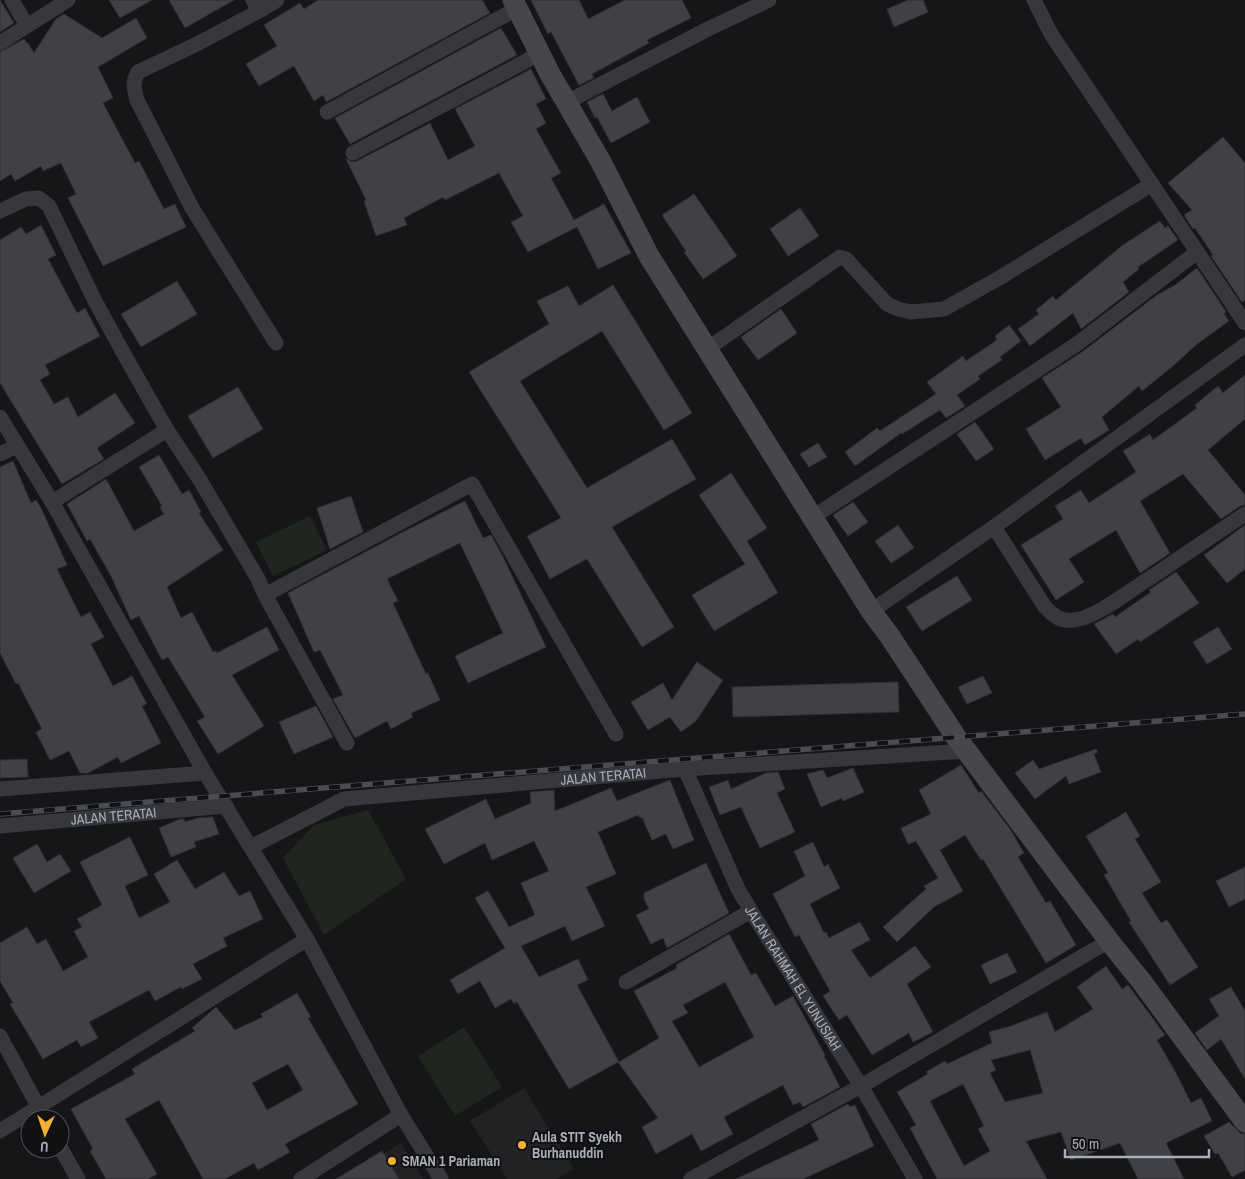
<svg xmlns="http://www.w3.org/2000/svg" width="1245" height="1179" font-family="'Archivo Narrow',sans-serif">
	<rect width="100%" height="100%" fill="#161618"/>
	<g fill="#222225">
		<path d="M524 1088 574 1169 556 1179H507L470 1121Z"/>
		<path d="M401 1143 423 1179H342Z"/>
	</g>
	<g fill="#1e261f">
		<path d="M310 516 327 550 273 576 256 542Z"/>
		<path d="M368 810 406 879 324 935 283 858 314 825Z"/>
		<path d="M464 1027 502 1087 455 1116 418 1056Z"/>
	</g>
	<g fill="#404145" stroke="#303034" fill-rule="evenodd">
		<path d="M0 0 14 23 0 32Z"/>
		<path d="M109 0H152L120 18Z"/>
		<path d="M169 0H234L185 28Z"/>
		<path d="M318 0H482L490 13 326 102 323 95 314 101 294 66 259 86 246 64 277 46 264 25 300 3 304 9Z"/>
		<path d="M531 0H579L588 19 625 0H682L691 18 647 40 649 43 592 74 594 78 579 85 551 32 548 34Z"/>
		<path d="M908 0H923L928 12 894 27 887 9Z"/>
		<path d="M64 14 102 38 136 18 147 38 98 67 113 98 103 103 135 163 139 161 164 209 175 204 186 227 103 266 68 198 76 194 61 163 43 171 41 166 15 181 11 174 0 181V52L24 39 27 43H28L34 53 56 19Z"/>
		<path d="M501 28 517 55 350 144 335 118Z"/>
		<path d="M531 69 546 99 536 104 546 123 536 129 561 173 551 178 574 220 604 204 631 253 598 269 577 227 528 252 511 222 523 216 499 173 445 200 443 197 404 218 407 225 376 236 364 201 366 200 346 159 352 162 357 161 430 123 448 160 475 146 455 109Z"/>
		<path d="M603 94 612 111 637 97 650 122 611 143 597 117 595 118 587 102Z"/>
		<path d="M1223 137 1245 163V300L1242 302 1211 256 1213 255 1195 228 1193 229 1184 215 1192 210 1168 183Z"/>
		<path d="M694 194 737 256 703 279 684 252 686 251 662 215Z"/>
		<path d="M800 208 819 236 788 256 770 229Z"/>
		<path d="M1160 221 1165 228 1168 226 1178 240 1138 267 1139 269 1123 282 1129 292 1081 329 1073 313 1030 346 1018 329 1039 314 1036 310 1053 296 1056 300 1123 245Z"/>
		<path d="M41 225 56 255 48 259 77 313 85 308 100 336 45 365 50 374 40 380 54 404 68 397 78 417 115 393 135 423 97 448 104 459 62 484 0 383V240L21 227 26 234Z"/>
		<path d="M1197 268 1226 312 1224 314 1229 321 1197 344 1173 366 1142 391 1139 386 1102 417 1109 430 1085 445 1081 438 1045 460 1026 429 1061 407 1042 378 1082 352 1157 295 1175 285Z"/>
		<path d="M177 281 197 314 141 347 121 314Z"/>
		<path d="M613 285 692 413 664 430 602 331 520 381 587 488 672 439 696 479 612 527 674 627 642 647 587 559 550 579 527 536 561 518 469 372 549 324 537 301 568 286 579 306Z"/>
		<path d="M781 309 797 333 758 360 741 337Z"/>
		<path d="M1009 325 1021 341 1000 357 1002 360 978 376 980 379 957 395 965 406 946 418 940 410 902 434 901 433 855 466 845 452 877 428 880 431 936 394 927 382 963 356 966 361 997 340 995 336Z"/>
		<path d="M1245 375V419L1208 450 1245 495V505L1240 506 1221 519 1183 474 1140 501 1170 553 1140 573 1116 530 1069 559 1084 582 1056 600 1021 545 1063 519 1055 506 1081 490 1089 503 1136 472 1123 451 1150 434 1153 440 1197 408 1195 405 1218 386 1223 393Z"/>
		<path d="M238 387 263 429 213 458 188 416Z"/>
		<path d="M975 422 994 449 976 461 957 434Z"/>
		<path d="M818 443 827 457 809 467 800 454Z"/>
		<path d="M159 455 182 494 189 490 201 512 199 513 223 550 167 587 181 618 192 612 213 652 216 651 217 653 267 627 279 650 232 675 264 726 218 754 197 721 205 717 168 657 162 660 139 616 131 620 111 576 90 539 87 541 67 504 106 479 134 531 164 514 160 507 162 506 139 467Z"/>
		<path d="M13 461 31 503 36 500 41 508 67 565 57 569 81 617 90 612 104 637 91 644 113 686 132 676 147 704 142 706 161 743 121 763 118 757 88 773H80L69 751 50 760 36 732 42 729 18 683 16 684 0 653V467Z"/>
		<path d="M731 473 767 528 747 541 778 593 714 631 692 595 745 564 699 495Z"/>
		<path d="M351 496 363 532 330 549 317 508Z"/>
		<path d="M465 501 483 538 491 535 502 555 546 647 468 683 455 656 503 633 460 543 387 579 398 601 393 603 426 674 428 673 440 700 411 713 413 717 391 729 387 721 355 738 333 699 343 695 320 650 314 652 288 593 401 533Z"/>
		<path d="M853 502 868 522 848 536 833 515Z"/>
		<path d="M898 525 914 548 891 563 875 541Z"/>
		<path d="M1245 525V569L1227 583 1204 555Z"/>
		<path d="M1176 572 1199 603 1140 642 1138 639 1116 654 1094 624 1113 614 1115 617 1151 592 1149 590Z"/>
		<path d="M957 576 972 600 922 631 906 607Z"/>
		<path d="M1218 627 1232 649 1207 664 1193 642Z"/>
		<path d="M697 662 723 680 696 721 681 732 670 717 648 730 631 702 663 683 672 700Z"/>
		<path d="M983 676 992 693 967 704 958 687Z"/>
		<path d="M898 682 899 712 733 717 732 687Z"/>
		<path d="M316 706 333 737 294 754 279 722Z"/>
		<path d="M1096 749 1098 752 1094 754 1101 772 1069 784 1066 776 1035 799 1015 773 1033 760 1039 769Z"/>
		<path d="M27 759 28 777 0 778V760Z"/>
		<path d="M961 765 979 793 981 791 1010 829 1024 853 1018 857 1046 903 1050 901 1076 945 1046 963 983 859 981 860 965 835 940 850 963 891 934 907 897 942 883 927 926 889 924 886 938 878 916 841 908 844 901 828 931 814 919 790Z"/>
		<path d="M853 768 864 792 843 801 842 798 821 807 807 774 823 770 827 778Z"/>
		<path d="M778 772 785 789 777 793 795 832 760 848 741 807 720 815 709 787 728 780 731 789 766 773Z"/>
		<path d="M670 780 694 840 673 849 666 834 652 840 642 817 640 818 638 815 598 832 616 874 586 887 605 926 572 941 565 926 521 946 539 977 578 959 588 980 577 985 619 1062 659 1038 634 991 677 968 676 965 729 934 751 975 756 973 775 1006 793 996 825 1055 824 1056 840 1087 803 1107 800 1102 793 1105 783 1085 724 1117 733 1134 701 1151 692 1134 656 1154 642 1127 658 1118 618 1062 569 1089 517 1002 514 1004 511 999 495 1008 480 981 458 994 450 980 505 948 475 898 488 891 509 927 535 915 521 883 549 871 534 841 492 860 485 843 444 864 425 829 486 799 495 819 531 803 530 792 554 790 555 811 611 788 617 801ZM725 982 754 1037 699 1067 672 1021 688 1013 683 1005Z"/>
		<path d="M1126 812 1140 836 1135 839 1161 882 1142 893 1161 923 1167 920 1198 967 1170 985 1129 922 1131 921 1104 875 1108 873 1086 836Z"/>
		<path d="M213 817 219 834 194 842 196 847 171 857 159 828 180 819H184L185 822 198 818Z"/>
		<path d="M130 837 148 875 125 886 139 918 170 902 154 874 177 860 195 889 224 872 239 896 250 891 263 919 223 938 227 946 193 964 202 979 182 989 181 987 155 1001 149 990 89 1022 98 1038 81 1047 77 1040 43 1059 10 1004 13 1003 0 981V943L27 927 37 944 46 939 63 971 88 957 74 931 82 927 77 919 102 905 80 862Z"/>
		<path d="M813 842 824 867 828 864 840 888 810 904 824 933 826 932 829 938 860 922 870 940 851 950 870 978 915 946 931 967 907 984 933 1032 913 1042 909 1033 872 1055 847 1015 839 1020 823 996 830 991 799 935 795 937 773 894 805 876 794 851Z"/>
		<path d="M37 844 47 862 60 854 71 871 34 893 13 858Z"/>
		<path d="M706 863 729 913 667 948 663 938 651 944 636 915 649 909 644 899V893Z"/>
		<path d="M1245 867V899L1229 907 1216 881Z"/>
		<path d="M1007 953 1017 972 990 984 981 965Z"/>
		<path d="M1106 966 1122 989 1128 985 1154 1020 1165 1035 1157 1040 1177 1075 1191 1103 1201 1098 1212 1121 1166 1143 1184 1179H1138L1120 1143 1071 1160 1061 1132 1026 1141 1047 1179H937L910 1128 916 1125 897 1092 928 1074 926 1072 945 1061 947 1064 992 1043 989 1032 1011 1026 1047 1012 1055 1032 1093 1009 1077 987ZM1030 1050 1043 1093 1005 1102 990 1073 996 1070 991 1060ZM963 1084 984 1126 978 1129 990 1151 964 1166 930 1101Z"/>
		<path d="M1231 987 1245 1011V1079L1221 1039 1207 1050 1195 1033 1219 1016 1209 999Z"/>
		<path d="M297 993 311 1017 308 1018 358 1104 285 1144 290 1152 258 1170 254 1163 225 1179H203L159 1100 125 1119 157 1174 148 1179H106L90 1151 93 1149 71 1109 135 1074 132 1069 195 1031 192 1028 216 1007 235 1030 263 1017 261 1014ZM288 1064 303 1090 267 1110 252 1083Z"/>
		<path d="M848 1104 850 1107 855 1105 874 1146 803 1179H736L819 1140 811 1124Z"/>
		<path d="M1229 1122 1240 1133 1245 1134V1170L1232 1177 1218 1153 1215 1154 1204 1136Z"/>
		<path d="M382 1151 399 1179H336Z"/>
	</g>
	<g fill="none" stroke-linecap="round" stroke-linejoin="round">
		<g stroke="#37383d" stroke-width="15">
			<path d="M12 0 27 26"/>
			<path d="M253 0 259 11 277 0"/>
			<path d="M1034 0 1051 34 1245 323"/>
			<path d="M259 11 197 44 138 72C132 82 134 89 137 100L192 208 276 343"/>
			<path d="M0 43 68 0"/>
			<path d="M565 103 708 29 769 0"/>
			<path d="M327 112 518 8"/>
			<path d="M353 153 539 54"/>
			<path d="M0 211 26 199 39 198 49 206 95 301 125 356 167 430 200 480 258 579 265 595 347 743"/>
			<path d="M707 349 840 257 846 259 887 304 898 309 911 312 944 309 1001 277 1152 184"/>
			<path d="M0 417 52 502 205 773 307 939 401 1115 441 1179"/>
			<path d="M0 454 17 446"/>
			<path d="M52 502 167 430"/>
			<path d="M813 517 1077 344 1197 252"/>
			<path d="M994 527 1045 607C1054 616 1060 622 1074 620 1095 618 1128 592 1147 580 1180 558 1212 536 1245 514"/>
			<path d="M265 595 472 484 616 734"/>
			<path d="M871 611 994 527 1245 345"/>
			<path id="s1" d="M685 769 738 889 751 911 861 1086 915 1179"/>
			<path d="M0 789 205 773"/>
			<path id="s2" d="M0 826 226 806"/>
			<path id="s3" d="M251 847 344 799 685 769 967 751"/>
			<path d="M626 982 751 911"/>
			<path d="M0 1036 45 1119"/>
			<path d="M0 1131 307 939"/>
			<path d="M60 1147 78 1179"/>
			<path d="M301 1179 401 1115"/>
			<path d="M691 1179 861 1086 1109 941"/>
		</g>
		<path stroke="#45474d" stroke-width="21" d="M513 0 550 74 601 162 649 256 871 611 889 635 956 737 1109 941 1142 982 1245 1122"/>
		<defs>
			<path id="rail" d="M0 814 1245 714"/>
		</defs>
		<use href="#rail" stroke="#4a4c52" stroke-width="5.5"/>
		<use href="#rail" stroke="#111113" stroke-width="4" stroke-dasharray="11" stroke-linecap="butt"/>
	</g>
	<g fill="#f2b134" stroke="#111113" stroke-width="2">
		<circle cx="522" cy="1145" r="5"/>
		<circle cx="392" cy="1161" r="5"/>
	</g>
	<g text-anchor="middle" stroke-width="4" stroke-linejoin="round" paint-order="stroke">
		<g font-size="14" fill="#a8adb8" stroke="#111113">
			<text dy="5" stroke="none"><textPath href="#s3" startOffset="365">JALAN TERATAI</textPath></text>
			<text dy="5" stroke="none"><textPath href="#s2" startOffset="114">JALAN TERATAI</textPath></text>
			<text dy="5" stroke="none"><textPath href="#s1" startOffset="236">JALAN RAHMAH EL YUNUSIAH</textPath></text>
		</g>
		<g font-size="14" font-weight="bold" fill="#a8adb8" stroke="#111113" text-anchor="start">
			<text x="532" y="1142">Aula STIT Syekh<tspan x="532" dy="16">Burhanuddin</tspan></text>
			<text x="402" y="1166">SMAN 1 Pariaman</text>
		</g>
	</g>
	<g transform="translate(45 1134) rotate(183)"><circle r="24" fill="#111113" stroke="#4d4f55"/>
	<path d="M0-4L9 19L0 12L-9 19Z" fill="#f2b134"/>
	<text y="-8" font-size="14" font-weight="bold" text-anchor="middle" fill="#a8adb8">U</text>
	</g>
	<path d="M1065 1149v8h144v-8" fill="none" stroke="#a8adb8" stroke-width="2.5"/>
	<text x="1072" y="1149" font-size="15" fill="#a8adb8" stroke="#111113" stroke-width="4" paint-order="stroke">50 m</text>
</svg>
